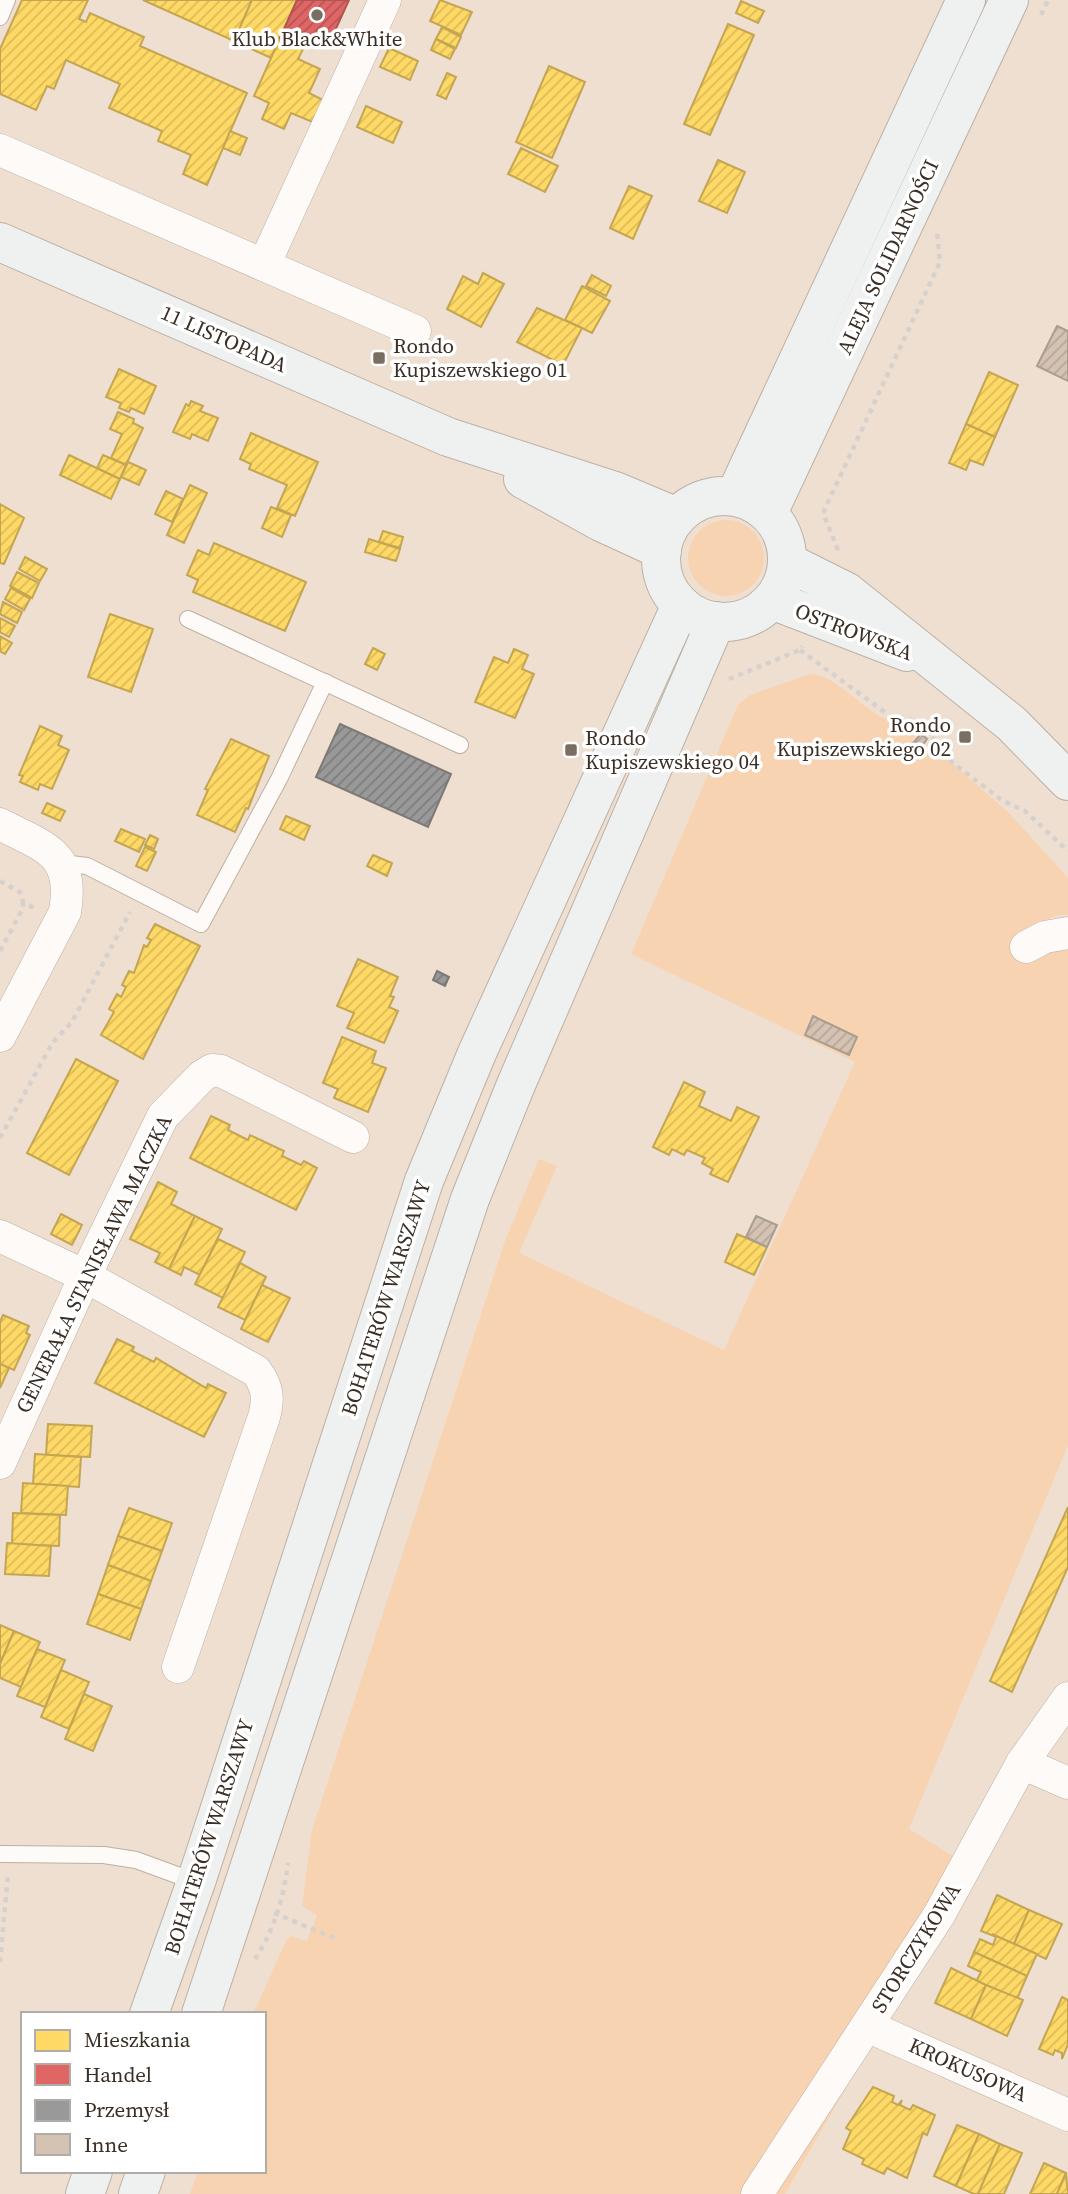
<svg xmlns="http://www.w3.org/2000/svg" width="1068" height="2194" font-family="'Source Serif 4',serif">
	<defs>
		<pattern id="homes-hatch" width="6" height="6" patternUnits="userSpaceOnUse" patternTransform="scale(1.75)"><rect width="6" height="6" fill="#ffd966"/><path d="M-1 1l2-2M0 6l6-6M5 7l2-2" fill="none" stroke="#dbbb58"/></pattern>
		<pattern id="shops-hatch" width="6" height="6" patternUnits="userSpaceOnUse" patternTransform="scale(1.75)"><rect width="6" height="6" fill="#e06666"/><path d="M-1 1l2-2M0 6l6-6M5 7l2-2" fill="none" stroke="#b75454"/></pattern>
		<pattern id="industry-hatch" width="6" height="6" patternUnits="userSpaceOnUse" patternTransform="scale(1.75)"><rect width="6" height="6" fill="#999"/><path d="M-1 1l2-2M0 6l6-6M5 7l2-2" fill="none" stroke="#7e7d7d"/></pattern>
		<pattern id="building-hatch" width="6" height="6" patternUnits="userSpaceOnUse" patternTransform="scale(1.75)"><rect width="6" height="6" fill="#d4c2b2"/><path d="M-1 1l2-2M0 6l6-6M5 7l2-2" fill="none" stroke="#b7a799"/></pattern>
	</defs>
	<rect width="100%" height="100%" fill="#efdfd0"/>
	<g fill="#f7d3b1">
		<circle cx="726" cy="558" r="38"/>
		<path d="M810 674C846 677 867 723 904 722L917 734 912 740 923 750 929 743 1008 812 1068 878V915H1058L1033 926 1068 947V1445L909 1829 972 1868 785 2194H190L198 2171H264V2014H253L287 1939 290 1936 307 1941 317 1915 302 1906 312 1830 505 1241 539 1159 557 1166 519 1253 724 1350 855 1062 631 954 738 705 750 695Z"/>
	</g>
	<g fill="url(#homes-hatch)" stroke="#c4a652" stroke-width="2">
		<path d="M22 0H88L79 19 86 22 90 13 144 37 140 46 247 93 207 185 183 174 191 155 158 141 162 131 109 108 120 84 66 60 54 89 47 86 36 110 0 94V49Z"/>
		<path d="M143 0H252L234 41Z"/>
		<path d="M252 0H297L271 58 234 41Z"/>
		<path d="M440 0 472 12 461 35 430 21Z"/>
		<path d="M741 1 764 11 758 23 736 13Z"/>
		<path d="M728 24 754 35 710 135 684 124Z"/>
		<path d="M442 27 461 37 456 48 436 39Z"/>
		<path d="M280 38 303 49 298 59 320 69 309 93 325 101 315 123 291 113 284 129 262 119 269 103 254 96Z"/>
		<path d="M436 39 455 49 450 59 431 50Z"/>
		<path d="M389 48 418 61 410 80 380 67Z"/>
		<path d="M549 66 585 82 552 158 516 142Z"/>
		<path d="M447 73 456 77 446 99 437 95Z"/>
		<path d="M366 106 402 122 393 143 357 127Z"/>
		<path d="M230 131 247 138 240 155 223 148Z"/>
		<path d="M521 148 558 166 545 192 508 174Z"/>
		<path d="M718 160 745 172 727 213 699 201Z"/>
		<path d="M629 186 652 196 633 239 610 228Z"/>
		<path d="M483 273 504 284 481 327 447 309 463 276 478 284Z"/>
		<path d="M592 275 611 286 606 296 586 286Z"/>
		<path d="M582 286 610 301 592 333 565 320Z"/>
		<path d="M537 308 582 328 563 365 517 342Z"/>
		<path d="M119 369 156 386 144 414 131 408 129 412 119 408 121 403 106 397Z"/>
		<path d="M989 372 1018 385 995 437 966 424Z"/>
		<path d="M191 401 203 406 200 411 218 418 208 441 192 434 190 439 173 432 186 404 189 406Z"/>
		<path d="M118 412 134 419 133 423 143 428 126 465 111 458 122 434 110 429Z"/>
		<path d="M966 424 995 437 983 465 970 460 966 470 949 463Z"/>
		<path d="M251 433 318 462 295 516 277 508 287 485 249 469 251 464 240 459Z"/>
		<path d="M69 455 120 479 111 499 60 475Z"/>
		<path d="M103 455 126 465 120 479 97 468Z"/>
		<path d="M128 462 146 470 139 485 121 477Z"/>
		<path d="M190 485 207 493 184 543 167 535Z"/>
		<path d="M166 491 183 499 172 522 155 514Z"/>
		<path d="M0 504 24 518 4 564 0 563Z"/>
		<path d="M271 507 291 515 282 537 262 528Z"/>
		<path d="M383 531 403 537 400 548 379 542Z"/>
		<path d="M369 539 400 549 396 561 365 552Z"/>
		<path d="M214 543 306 582 285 631 193 592 198 580 187 575 198 550 209 555Z"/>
		<path d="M25 557 47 569 40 581 19 569Z"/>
		<path d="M17 572 39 583 32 598 10 586Z"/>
		<path d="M11 588 30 599 24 610 5 599Z"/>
		<path d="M3 602 22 612 17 623 0 614Z"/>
		<path d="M110 614 153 629 131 692 88 677Z"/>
		<path d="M0 618 15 626 9 637 0 632Z"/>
		<path d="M0 636 12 643 5 654 0 651Z"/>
		<path d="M373 648 385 654 377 670 365 664Z"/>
		<path d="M514 649 528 655 522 669 534 674 515 718 475 702 494 657 508 663Z"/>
		<path d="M40 726 62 736 58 745 69 750 52 789 40 784 38 790 20 782 23 776 19 775Z"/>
		<path d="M231 739 269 756 248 809 246 808 235 832 197 815 208 790 205 789Z"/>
		<path d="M47 803 65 811 60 821 42 813Z"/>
		<path d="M286 816 310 826 304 840 280 829Z"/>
		<path d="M121 829 145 839 139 852 115 841Z"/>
		<path d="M150 835 158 839 154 849 145 845Z"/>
		<path d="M145 847 156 852 147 871 136 866Z"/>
		<path d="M373 855 392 863 387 876 367 866Z"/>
		<path d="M155 924 200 946 143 1059 101 1035 114 1012 109 1009 117 994 121 997 126 987 122 985 129 971 134 973 144 945 147 947 151 940 147 938Z"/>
		<path d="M358 959 398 977 390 996 394 997 389 1007 398 1011 384 1043 347 1028 354 1013 337 1006Z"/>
		<path d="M342 1037 376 1051 372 1063 386 1068 368 1112 334 1098 338 1089 323 1083Z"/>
		<path d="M76 1059 118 1081 69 1175 27 1153Z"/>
		<path d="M684 1082 705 1092 699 1106 731 1121 737 1107 759 1117 728 1182 710 1174 713 1169 702 1163 705 1158 687 1150 684 1155 672 1149 669 1155 653 1147Z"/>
		<path d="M211 1116 230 1125 228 1130 248 1140 250 1135 284 1151 282 1156 301 1165 304 1161 317 1168 296 1210 190 1158Z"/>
		<path d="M158 1182 177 1192 171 1204 195 1216 169 1269 155 1262 160 1253 130 1239Z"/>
		<path d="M61 1214 82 1225 72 1245 51 1234Z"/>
		<path d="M195 1216 222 1229 200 1275 184 1267 181 1275 169 1269Z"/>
		<path d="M737 1234 767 1247 754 1275 725 1262Z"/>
		<path d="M218 1239 245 1252 223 1298 195 1284Z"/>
		<path d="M240 1263 266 1277 245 1320 218 1307Z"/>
		<path d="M262 1285 290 1298 268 1342 241 1329Z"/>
		<path d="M3 1315 29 1326 26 1333 30 1335 14 1370 0 1364V1322Z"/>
		<path d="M117 1339 134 1347 132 1351 154 1362 156 1358 206 1388 208 1384 226 1393 204 1437 95 1383Z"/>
		<path d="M0 1364 9 1368 0 1388Z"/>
		<path d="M48 1424 92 1426 90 1457 46 1455Z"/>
		<path d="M35 1454 81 1457 79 1487 33 1484Z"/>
		<path d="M23 1483 68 1486 66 1515 21 1513Z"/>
		<path d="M1068 1507V1567L1012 1692 990 1681Z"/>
		<path d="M129 1508 172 1523 162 1551 118 1536Z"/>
		<path d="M13 1513 60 1515 59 1546 12 1544Z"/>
		<path d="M118 1536 162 1551 151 1581 108 1565Z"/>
		<path d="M7 1543 51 1546 49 1576 5 1574Z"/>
		<path d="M108 1565 151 1581 141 1609 98 1594Z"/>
		<path d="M98 1594 141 1609 130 1640 87 1624Z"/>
		<path d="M0 1625 14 1631 0 1664Z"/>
		<path d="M14 1631 40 1642 21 1687 0 1678V1664Z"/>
		<path d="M37 1649 65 1660 45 1707 17 1696Z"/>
		<path d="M61 1670 89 1682 69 1729 41 1717Z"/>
		<path d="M84 1694 112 1706 93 1751 65 1739Z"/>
		<path d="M997 1895 1029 1910 1014 1944 981 1931Z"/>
		<path d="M1029 1910 1062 1924 1046 1959 1014 1944Z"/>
		<path d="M992 1934 1037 1954 1027 1976 974 1952 980 1939 993 1945 996 1937Z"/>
		<path d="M974 1952 1027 1976 1017 1999 972 1979 977 1980 981 1972 968 1966Z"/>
		<path d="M951 1968 986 1985 971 2019 935 2003Z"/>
		<path d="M986 1985 1023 2000 1007 2036 971 2019Z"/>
		<path d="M1062 1997 1068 2000V2044L1062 2059V2053L1055 2050 1053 2055 1039 2049Z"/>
		<path d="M873 2087 894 2096 892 2102 898 2105 902 2100 900 2105 910 2110 913 2105 935 2115 927 2135 923 2133 907 2178 887 2168 884 2174 862 2164 864 2159 843 2149 851 2131 846 2128Z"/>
		<path d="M957 2125 979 2134 956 2186 934 2176Z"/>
		<path d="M979 2134 1000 2144 978 2194H974L956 2186Z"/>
		<path d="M1000 2144 1022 2153 1004 2194H978Z"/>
		<path d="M1044 2163 1066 2173 1057 2194H1030Z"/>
		<path d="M1066 2173 1068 2194H1057Z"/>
	</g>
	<path fill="url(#shops-hatch)" stroke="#ae5652" stroke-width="2" d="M297 0H349L329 44 298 30 291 43 280 38Z"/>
	<g fill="url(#industry-hatch)" stroke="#7d7976" stroke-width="2">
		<path d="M340 724 451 774 428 827 316 777Z"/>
		<path d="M437 971 449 977 445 986 433 980Z"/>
	</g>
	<g fill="url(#building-hatch)" stroke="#a99d92" stroke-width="2">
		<path d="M1057 326 1068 331V381L1037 366Z"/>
		<path d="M921 734 927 739 920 749 913 743Z"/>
		<path d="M813 1016 857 1037 849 1055 805 1035Z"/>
		<path d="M756 1216 777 1225 767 1247 746 1237Z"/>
	</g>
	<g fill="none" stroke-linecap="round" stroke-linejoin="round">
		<defs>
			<g id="lane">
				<path d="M0 17 7 0"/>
				<path d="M188 619 460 745"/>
				<path d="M62 863 87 866 201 924 279 779 325 682"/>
				<path d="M0 1854 104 1855 136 1860 196 1882"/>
			</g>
			<g id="street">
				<path d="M0 150 415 331"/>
				<path d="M264 265 385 0"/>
				<path d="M0 824C45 848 75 852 65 912L0 1036"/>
				<path d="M1026 947 1045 937 1068 933"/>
				<path d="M0 1236 85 1276 256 1371C268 1387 269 1398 264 1417L178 1667"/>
				<path d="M0 1463 85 1276 163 1116 202 1076 212 1070 221 1071 353 1137"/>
				<path d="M1022 1763 1068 1783"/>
				<path d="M867 2026 1068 2115"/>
				<path d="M757 2194 939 1915 1022 1763 1068 1698"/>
			</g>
			<g id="secondary">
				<path d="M0 242 448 437 615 491 677 517"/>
				<path d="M523 479 601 522 662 550"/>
				<path d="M735 496 966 0"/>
				<circle cx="724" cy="559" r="63"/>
				<path d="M768 513 1009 0"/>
				<path d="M787 562 847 592 1012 724 1068 781"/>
				<path d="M772 600 907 652"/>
				<path d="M149 2014 196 1882 424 1181 477 1053 681 605"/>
				<path d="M201 2014 470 1199 515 1087 716 621"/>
				<path d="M85 2194 93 2171"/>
				<path d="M138 2194 146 2171"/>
			</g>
		</defs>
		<use href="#lane" stroke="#bcb0a4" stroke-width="18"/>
		<use href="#street" stroke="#bcb0a4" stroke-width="33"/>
		<use href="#secondary" stroke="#bcb0a4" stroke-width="40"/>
		<g stroke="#d6d1cd" stroke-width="4.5" stroke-dasharray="5 5" stroke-linecap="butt">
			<path d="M1041 15 1048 0"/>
			<path d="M838 550 823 513 940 262 937 231"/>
			<path d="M800 650 890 716 909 719 935 740 940 753 1003 801 1025 811 1068 851"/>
			<path d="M729 679 800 650 802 646"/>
			<path d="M0 881 20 892 23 902 36 909"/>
			<path d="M0 951 23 908V902"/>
			<path d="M0 1138 53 1042 72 1022 130 912"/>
			<path d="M274 1913 334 1938"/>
			<path d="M255 1959C274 1931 284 1896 288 1863"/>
			<path d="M0 1962 8 1874"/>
		</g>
		<use href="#lane" stroke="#fdfaf8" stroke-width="16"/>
		<use href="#street" stroke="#fdfaf8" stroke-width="32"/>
		<use href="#secondary" stroke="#eff1f0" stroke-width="38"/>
	</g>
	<g fill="#7a6d61" stroke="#fff" stroke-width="2.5">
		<circle cx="317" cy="15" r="7"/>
		<rect x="372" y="351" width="14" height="14" rx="3.5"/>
		<rect x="958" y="730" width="14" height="14" rx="3.5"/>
		<rect x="564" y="743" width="14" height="14" rx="3.5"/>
	</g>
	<g text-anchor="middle" stroke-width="7" stroke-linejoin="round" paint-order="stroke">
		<g font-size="21" fill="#3b2f25" stroke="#fff" text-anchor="start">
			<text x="317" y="46" text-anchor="middle">Klub Black&amp;White</text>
			<text x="393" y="353">Rondo<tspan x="393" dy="24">Kupiszewskiego 01</tspan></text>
			<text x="951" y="732" text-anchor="end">Rondo<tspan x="951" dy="24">Kupiszewskiego 02</tspan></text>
			<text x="585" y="745">Rondo<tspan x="585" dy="24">Kupiszewskiego 04</tspan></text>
		</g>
		<g font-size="21" fill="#3b2f25" stroke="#fff">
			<text transform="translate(888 257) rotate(-65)" y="7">ALEJA SOLIDARNOŚCI</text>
			<text transform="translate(224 339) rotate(24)" y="7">11 LISTOPADA</text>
			<text transform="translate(854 632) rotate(21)" y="7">OSTROWSKA</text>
			<text transform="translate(94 1264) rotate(-64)" y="7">GENERAŁA STANISŁAWA MACZKA</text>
			<text transform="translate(386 1298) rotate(-72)" y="7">BOHATERÓW WARSZAWY</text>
			<text transform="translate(209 1837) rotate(-72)" y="7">BOHATERÓW WARSZAWY</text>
			<text transform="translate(916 1948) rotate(-58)" y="7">STORCZYKOWA</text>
			<text transform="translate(968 2070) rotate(24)" y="7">KROKUSOWA</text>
		</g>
	</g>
	<rect x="21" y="2012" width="245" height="161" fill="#ffffff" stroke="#b1aca8" stroke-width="2"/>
	<rect x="35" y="2030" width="35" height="21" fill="#ffd966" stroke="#b1aca8" stroke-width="2"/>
	<text x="84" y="2047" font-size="21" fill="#3b2f25">Mieszkania</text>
	<rect x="35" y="2064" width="35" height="21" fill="#e06666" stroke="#b1aca8" stroke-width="2"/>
	<text x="84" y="2082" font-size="21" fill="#3b2f25">Handel</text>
	<rect x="35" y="2100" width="35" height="21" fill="#999999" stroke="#b1aca8" stroke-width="2"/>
	<text x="84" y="2117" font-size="21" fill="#3b2f25">Przemysł</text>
	<rect x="35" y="2134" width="35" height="21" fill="#d4c2b2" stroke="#b1aca8" stroke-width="2"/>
	<text x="84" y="2152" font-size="21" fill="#3b2f25">Inne</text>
</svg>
